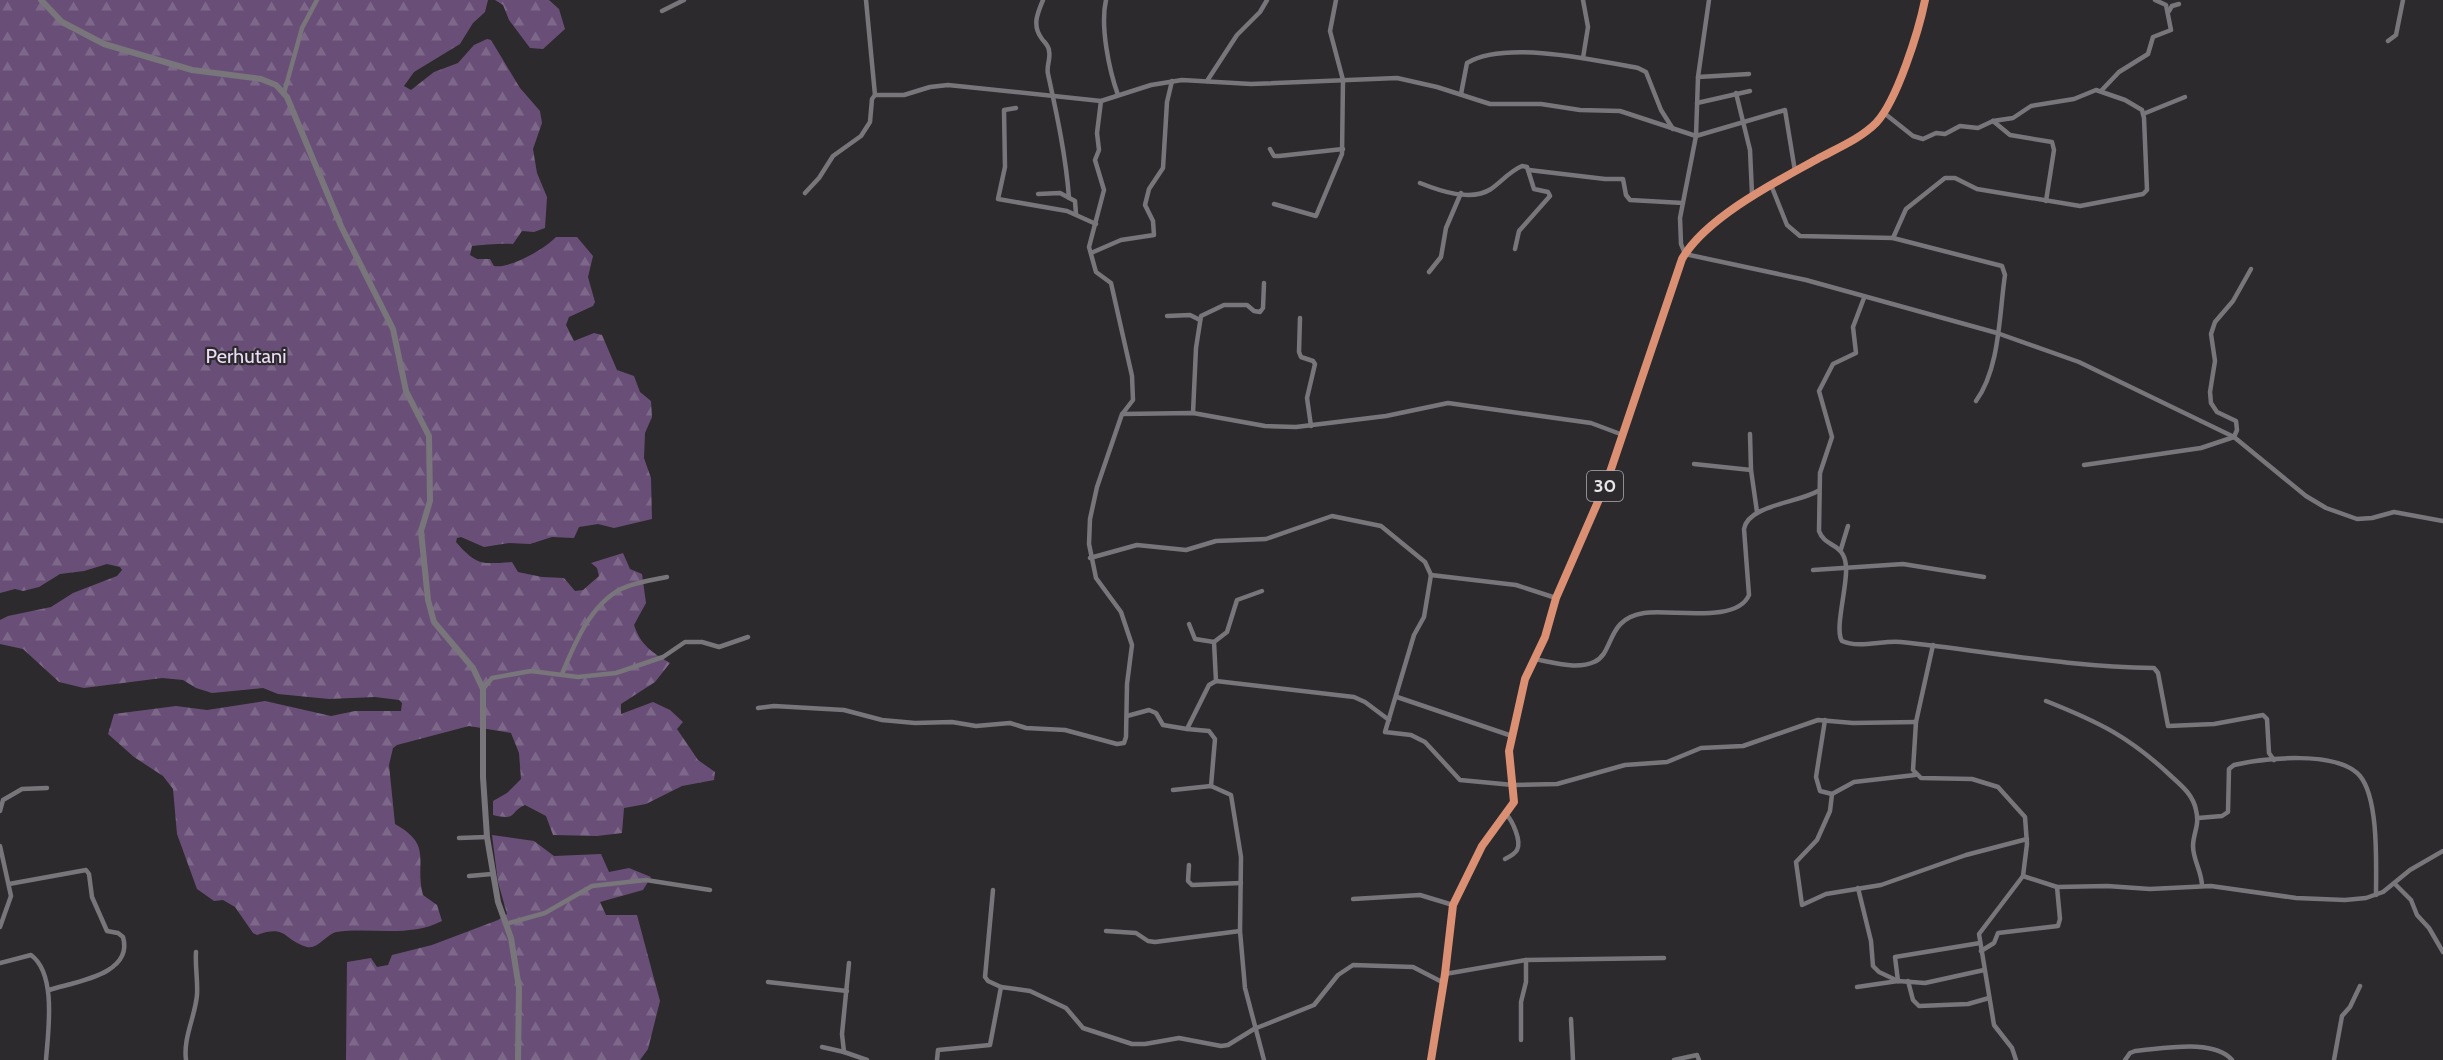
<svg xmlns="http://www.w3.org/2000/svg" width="2443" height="1060" font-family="Cabin,sans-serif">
	<defs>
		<pattern id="forest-firs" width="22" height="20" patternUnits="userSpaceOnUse" patternTransform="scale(1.5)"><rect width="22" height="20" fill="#694f77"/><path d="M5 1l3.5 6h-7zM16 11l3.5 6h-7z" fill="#7e688a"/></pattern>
	</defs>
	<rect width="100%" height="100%" fill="#2c2a2d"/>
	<g fill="url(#forest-firs)">
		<path d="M0 0H488L485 12 473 23 460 44 414 72 404 86 411 90 434 72 458 63 474 45 487 39 491 40 520 88 540 111 542 123 533 149 537 173 547 197 545 228 534 232 522 231 513 244C506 243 479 245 472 246L470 255 477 259H490L494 266C510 269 546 248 556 237H577L593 256 588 277 595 302 593 306 569 317 566 325 574 341 594 333 602 335 617 370 634 376 640 392 651 401 652 417 645 433 644 458 651 478 652 519 614 528 598 524 579 527 574 538 552 537 530 544 509 543 484 547 461 537 457 538 456 542C477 566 481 564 512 562L518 572 542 577 564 578 575 591 583 590 599 576 597 568 591 563 623 553 630 569 642 574 646 603 634 625C641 646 652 652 670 663L655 682 621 704V714L653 702 670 710 683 722 677 729 698 760 715 772 714 780 682 786 646 804 624 808 622 833 597 836 553 835 546 816 525 805C509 812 518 821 493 815V801L507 793 521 779 519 753 511 733 469 726 397 745 393 748 389 765 395 824C434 846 414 861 423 895L437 905 442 921C409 938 371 927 336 932 327 934 317 950 307 947 283 940 287 924 257 935L253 933 235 907 223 900 214 901 197 889 177 834 173 789 163 776 134 757 108 734 114 714 176 706 207 710 265 701 331 716 355 711H401L402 703 399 700 375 697 329 699 278 694 263 688 212 693 196 688 183 680 162 678 84 688 59 682 23 649 0 644V620L8 616 51 607 73 593 117 576 122 570 120 567 107 564 84 571 60 574 39 587 23 591 15 589 0 593Z"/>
		<path d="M495 0H549L559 9 565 29 543 49 530 48 509 20 503 5Z"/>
		<path d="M492 835 534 841 554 856 601 854 609 872 629 868 651 877 643 890 600 902 606 915H637L660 1001 648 1049 640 1060H346L347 962 371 958 377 967 388 965 392 955 432 945 498 920 507 914 498 882Z"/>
	</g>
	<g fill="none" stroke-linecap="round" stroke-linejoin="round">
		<g stroke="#78767a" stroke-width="4.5">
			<path d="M866 0 875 95"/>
			<path d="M1043 0C1037 14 1032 26 1042 39 1045 43 1049 46 1049 51 1051 59 1046 66 1048 74 1057 115 1066 157 1069 198"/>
			<path d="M1106 0C1100 26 1109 70 1118 95"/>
			<path d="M1583 0 1588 27 1583 58"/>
			<path d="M1709 0 1698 77 1696 136 1680 218 1681 244 1685 254 1806 280 1997 333 2079 362 2234 437 2306 496 2326 508 2357 519 2372 518 2394 512 2443 521"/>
			<path d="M662 11 684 0"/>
			<path d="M2169 11 2172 6 2179 4"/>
			<path d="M2388 41 2396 35 2403 0"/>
			<path d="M1698 77 1749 74"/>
			<path d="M1207 81 1237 35 1260 12 1267 0"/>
			<path d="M2101 91 2119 72 2148 54 2153 37 2171 30 2166 5 2155 0"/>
			<path d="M284 93 302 28 317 0"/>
			<path d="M1736 93 1750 150 1752 194"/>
			<path d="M1461 94 1467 63C1505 40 1595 60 1638 68L1646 72 1661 110 1673 129"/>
			<path d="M1101 101 1097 133 1099 150 1095 160 1104 190 1089 247 1096 272 1111 283 1132 376 1133 400 1123 413"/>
			<path d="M1697 103 1750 91"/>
			<path d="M1016 108 1004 110 1005 167 998 199 1067 211 1096 224"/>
			<path d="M1884 113 1913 136 1923 139 1936 133 1945 134 1960 126 1978 128 1993 121 2013 118 2031 106 2074 99 2096 90 2125 100 2142 110 2144 118 2147 190 2143 194 2080 206 1977 189 1955 178H1945L1906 209 1893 238"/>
			<path d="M2143 114 2185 97"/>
			<path d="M1993 121 2010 135 2052 142 2054 150 2046 201"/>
			<path d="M1270 149 1274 156H1279L1343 149"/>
			<path d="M1529 170 1605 179H1623L1626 195 1630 200 1683 203"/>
			<path d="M1420 183C1440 191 1471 202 1491 189 1501 182 1510 171 1522 166L1527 167 1534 189 1548 192 1550 196 1519 231 1515 249"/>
			<path d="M1771 185 1787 225 1800 236 1893 238 2002 266 2005 275C1999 315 2000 368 1976 401"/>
			<path d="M805 193 819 178 833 156 861 136 870 122 872 99 875 95H904L930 87 948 85 1101 101 1151 85 1182 80 1251 84 1397 78 1437 87 1490 104H1541L1580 110 1620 111 1696 136 1785 110 1795 171"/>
			<path d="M1038 194 1060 193 1075 201 1076 214"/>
			<path d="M1274 204 1316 216 1342 154 1343 80 1330 31 1336 0"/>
			<path d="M1091 253 1121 240 1154 235 1153 221 1145 205 1149 189 1163 168 1167 102 1172 81"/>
			<path d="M1429 272 1441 257 1446 228 1461 193"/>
			<path d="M1864 298 1853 327 1856 353 1833 364 1819 391 1832 437 1820 473 1819 531C1825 548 1844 542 1846 566 1848 585 1834 629 1842 641 1860 649 1882 640 1901 642 1986 651 2069 667 2154 668L2158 673 2168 726 2214 724 2263 715 2267 719 2269 753 2274 760"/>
			<path d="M1167 316 1190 315 1200 320"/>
			<path d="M1300 318 1299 352 1301 357 1313 361 1315 364 1307 398 1311 426"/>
			<path d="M1193 413 1196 348 1201 316 1224 305H1247L1254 311 1260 312 1263 308 1264 283"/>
			<path d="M1750 434 1751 470 1757 512"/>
			<path d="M1694 464 1751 470"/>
			<path d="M2084 465 2201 448 2234 437 2237 430 2236 421 2217 412 2211 403 2210 392 2215 361 2211 334 2215 322 2233 301 2251 269"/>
			<path d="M1841 549 1848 526"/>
			<path d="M1090 558 1137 545 1186 550 1216 541 1266 539 1332 516 1381 526 1425 562 1431 575"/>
			<path d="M1813 570 1903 564 1984 577"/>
			<path d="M1556 598 1516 585 1431 575 1424 617 1414 635 1385 732 1411 735 1425 742 1460 780 1513 785 1557 784 1625 765 1667 762 1701 748 1743 746 1818 720 1853 723 1916 722"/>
			<path d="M1189 624 1195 639 1214 642"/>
			<path d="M1933 645 1916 722 1913 770 1921 778 1972 779 1998 787 2025 817 2027 844 2023 876"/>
			<path d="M1534 659C1552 662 1576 670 1594 662 1615 653 1605 619 1644 613 1671 609 1737 624 1749 595L1744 529C1748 505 1798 503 1818 491"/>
			<path d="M562 674C574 645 590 605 621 589 635 582 652 580 667 577"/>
			<path d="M1216 681 1214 642 1227 632 1237 600 1262 591"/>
			<path d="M483 689 492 678 531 671 578 677 616 673 663 657 685 642H702L719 647 748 637"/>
			<path d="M1397 697 1512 736"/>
			<path d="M2046 701C2099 722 2130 737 2172 777 2182 786 2193 795 2196 810 2200 826 2193 833 2193 846 2193 860 2202 872 2202 886"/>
			<path d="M758 708 774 706 844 710 882 720 915 723 952 722 976 726 1010 723 1026 728 1065 730 1117 744 1124 743 1126 737 1127 684 1132 645 1121 612 1096 578 1089 544 1090 519 1097 487 1122 414 1193 413 1265 426 1296 427 1386 416 1448 403 1591 423 1623 435"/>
			<path d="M1127 716 1149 710 1156 713 1163 725 1187 729 1209 685 1216 681 1354 697 1365 702 1389 720"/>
			<path d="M1825 720 1816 777 1820 791 1832 794 1854 782 1915 775"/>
			<path d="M1187 729 1209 731 1215 739 1211 786"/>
			<path d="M1173 790 1211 786 1231 795 1241 857 1240 931 1245 988 1264 1060"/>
			<path d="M1832 794 1830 811 1817 840 1796 862 1802 905 1826 894 1881 885 1966 855 2027 839"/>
			<path d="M0 811 3 800 22 789 47 788"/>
			<path d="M2198 818 2222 816 2228 812 2229 769 2234 765C2264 758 2338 750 2360 776 2379 799 2376 865 2376 895"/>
			<path d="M459 838 487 837"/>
			<path d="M0 846 11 896 0 927"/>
			<path d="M1505 859C1509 857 1515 854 1517 850 1522 841 1512 820 1506 814"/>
			<path d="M1189 865 1188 881 1192 885 1241 883"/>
			<path d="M469 876 492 874"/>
			<path d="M9 884 86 870 89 874 92 897 107 931 118 933 123 937C134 975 73 982 49 990"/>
			<path d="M2395 884 2411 900 2417 915 2429 928 2443 952"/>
			<path d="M1858 888 1871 941 1873 966 1879 972 1898 981"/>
			<path d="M993 890 985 977 988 981 1001 987"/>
			<path d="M1353 899 1420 895 1453 905"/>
			<path d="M506 924 545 913 592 886 646 880 710 890"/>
			<path d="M1106 931 1136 933 1148 941 1155 942 1240 931"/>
			<path d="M1981 951 1994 943 1998 933 2058 926 2060 919 2057 887"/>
			<path d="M0 963 31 955C57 974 48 1032 46 1060"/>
			<path d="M849 963 842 1034 844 1052 867 1060"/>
			<path d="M1445 974 1526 960 1664 958"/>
			<path d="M1898 981 1895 957 1980 943"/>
			<path d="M1908 981 1913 1000 1919 1006 1968 1004 1989 998"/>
			<path d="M768 982 847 991"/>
			<path d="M1857 987 1898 981 1925 983 1984 970"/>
			<path d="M1571 1019 1573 1060"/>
			<path d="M1521 1040V1002L1526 982V960"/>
			<path d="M822 1047 844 1052"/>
			<path d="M186 1060C183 1038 195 1017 197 995 198 981 195 966 196 952"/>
			<path d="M937 1060 938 1050 990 1045 1001 987 1030 991 1066 1008 1083 1028 1132 1044H1145L1179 1038 1221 1046 1228 1045 1254 1029 1314 1005 1338 975 1353 965 1413 967 1444 983"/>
			<path d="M1674 1060 1697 1055 1699 1060"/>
			<path d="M2016 1060 2012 1048 1994 1025 1979 934 2023 876 2057 887 2107 886 2150 889 2211 886 2296 898 2345 900 2366 898 2383 892 2410 870 2443 851"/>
			<path d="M2125 1060 2130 1053 2135 1051C2162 1049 2214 1038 2232 1060"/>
			<path d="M2334 1060 2342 1016 2350 1007 2360 986"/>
		</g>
		<path stroke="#78767a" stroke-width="6" d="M41 0 62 22 104 44 192 70 261 79 276 85 287 97 341 226 393 329 406 391 429 436 430 501 421 531 428 600 434 622 473 668 483 689V777L487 837 498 902 511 938 519 988 518 1060"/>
		<path stroke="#db9074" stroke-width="8" d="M1431 1060 1445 974 1453 905 1482 846 1514 802 1509 751 1525 679 1545 637 1556 598 1607 481 1682 259C1706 217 1779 180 1821 157 1840 147 1861 138 1876 123 1897 101 1919 30 1925 0"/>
	</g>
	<g text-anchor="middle" stroke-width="4.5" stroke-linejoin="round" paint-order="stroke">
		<rect fill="#2c2a2d" stroke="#b0aeb1" stroke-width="1.5" x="1587" y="471" width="36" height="30" rx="4.5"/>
		<g font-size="18" font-weight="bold" fill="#e8e6e9">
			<text x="1605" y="492">30</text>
		</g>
		<g font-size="20" fill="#ecdbf6" stroke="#2c2a2d">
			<text x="246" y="363">Perhutani</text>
		</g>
	</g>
</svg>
